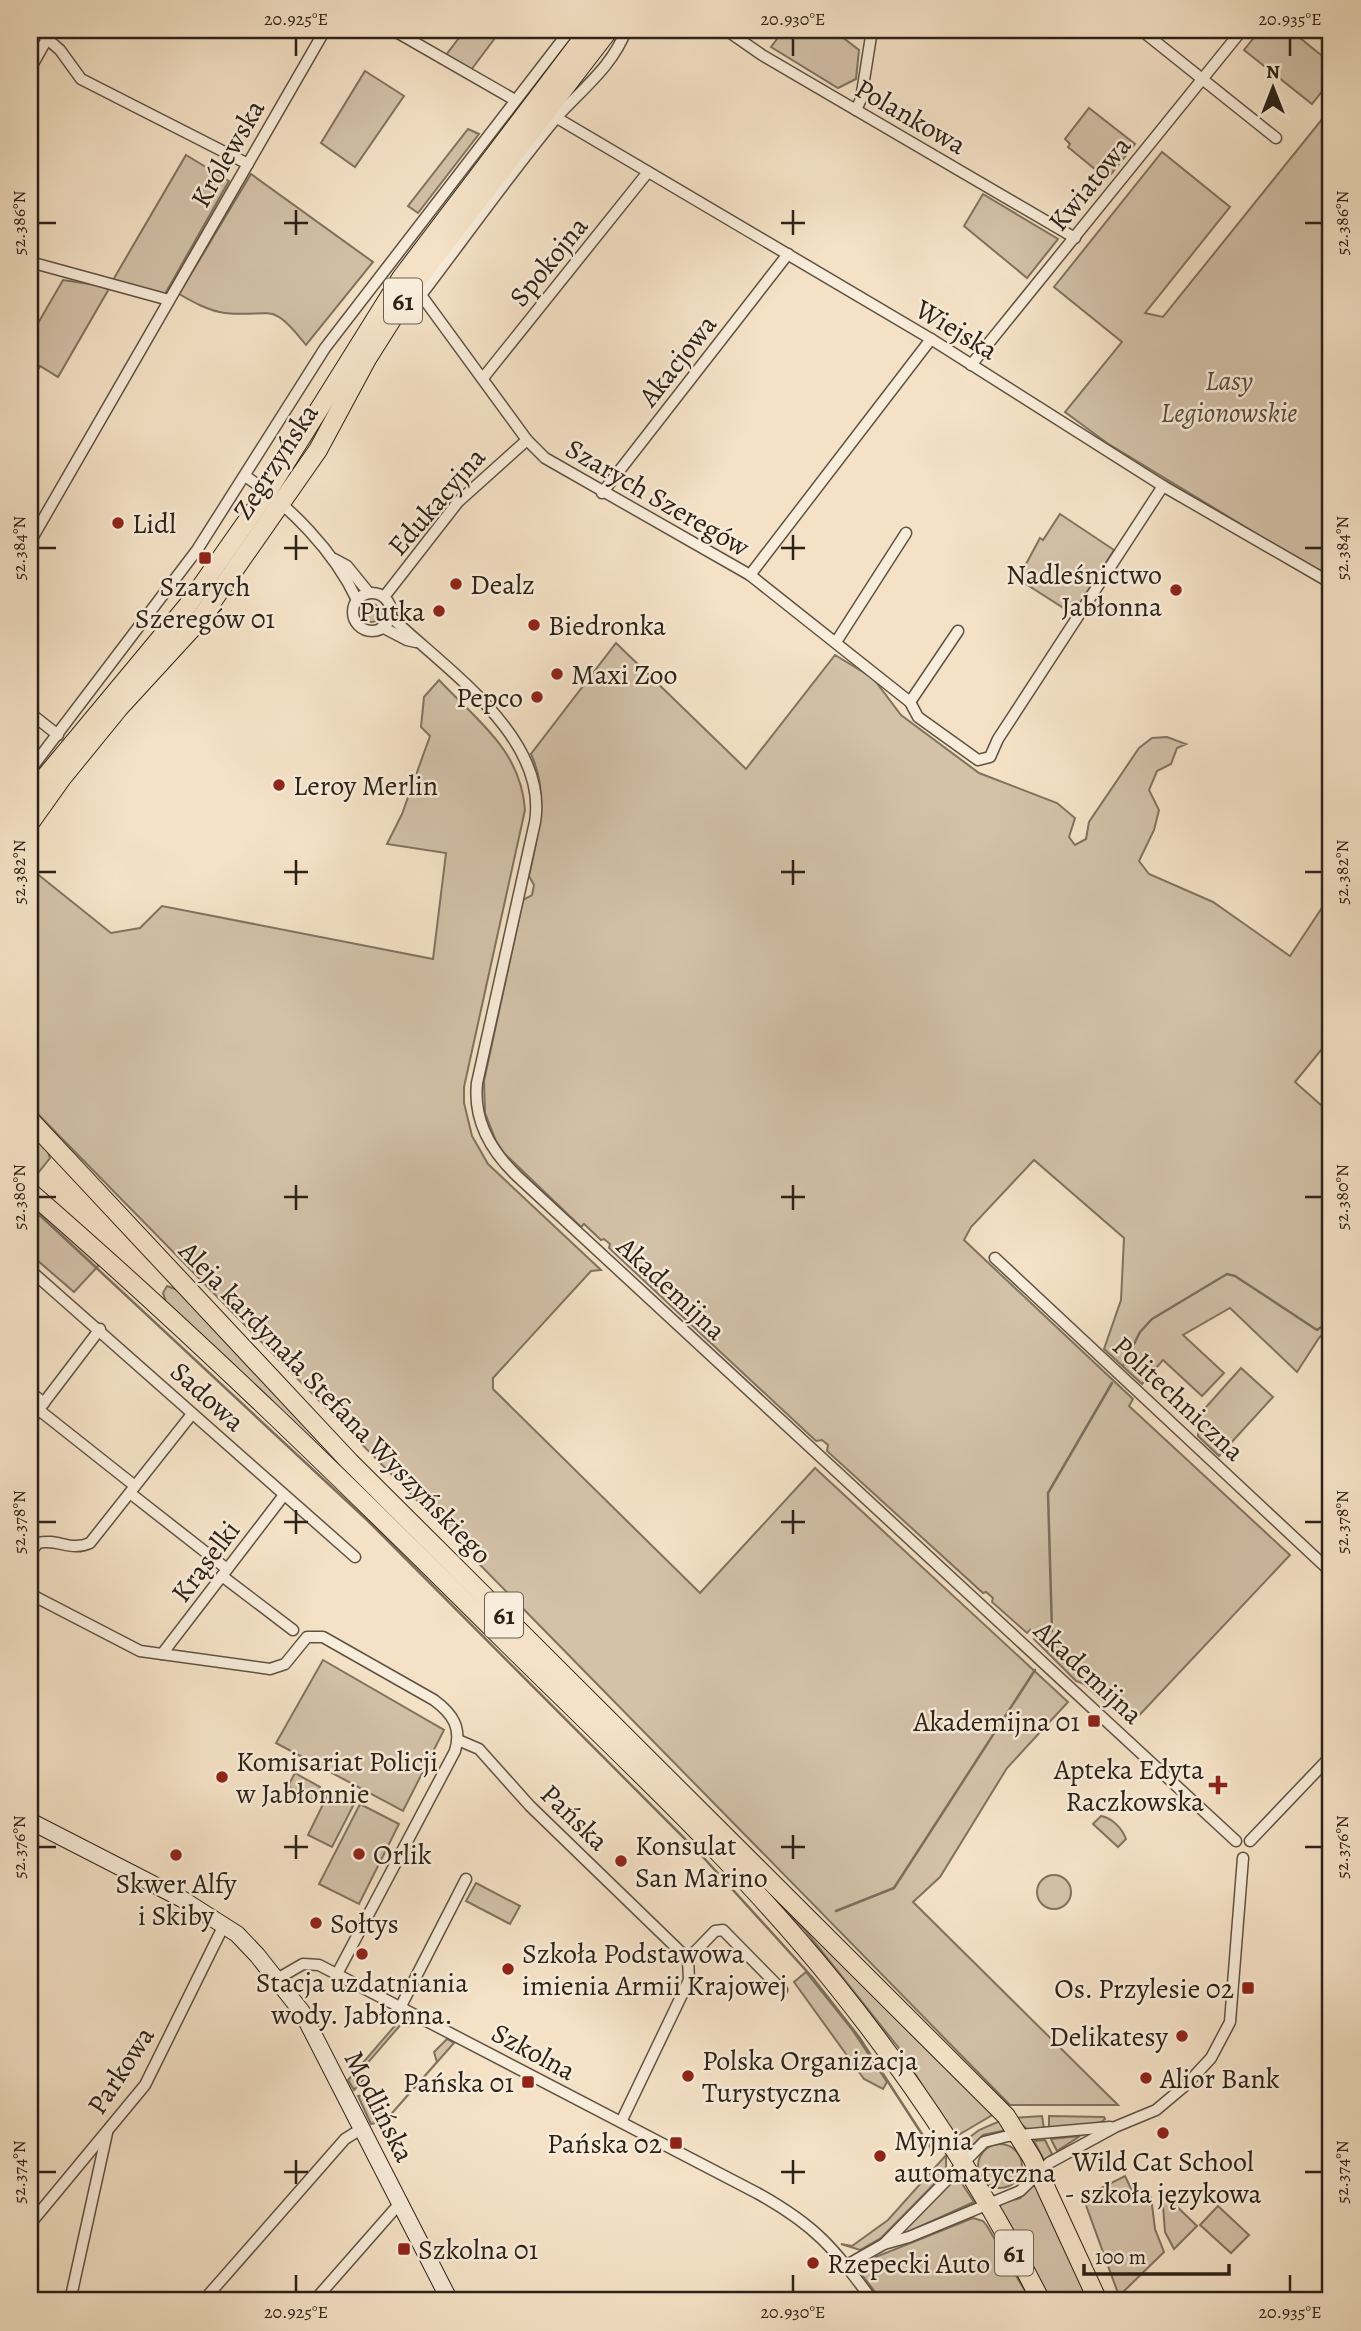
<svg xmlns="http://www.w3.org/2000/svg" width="1361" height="2331" font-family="Alegreya,serif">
	<rect width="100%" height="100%" fill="#f5e2c6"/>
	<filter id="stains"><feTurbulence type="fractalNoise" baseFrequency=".00286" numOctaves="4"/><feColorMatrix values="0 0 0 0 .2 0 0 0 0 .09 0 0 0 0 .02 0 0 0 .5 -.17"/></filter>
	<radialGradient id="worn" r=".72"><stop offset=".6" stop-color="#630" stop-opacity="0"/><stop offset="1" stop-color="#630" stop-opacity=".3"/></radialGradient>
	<g fill="#d3c1a8" stroke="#807260" stroke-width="2">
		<path d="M465 30H501L471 70 446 55Z"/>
		<path d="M784 30H833L859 50 856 79 838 88 771 47Z"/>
		<path d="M1260 30H1290L1331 63V80L1312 104 1244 50Z"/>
		<path d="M365 71 404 96 355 167 321 143Z"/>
		<path d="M1089 108 1135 144 1107 179 1068 147 1070 144 1065 139Z"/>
		<path d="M1331 108V579L1107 443 1065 412 1122 342 1054 287 1162 152 1230 207 1145 313 1163 317Z"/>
		<path d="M468 129 479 134 418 213 408 206Z"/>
		<path d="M186 155 229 181 165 294 113 280Z"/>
		<path d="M251 174 373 262 306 345C270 299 273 318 225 313 209 311 193 302 179 294Z"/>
		<path d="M983 194 1058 239 1027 278 964 226Z"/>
		<path d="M63 280 110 287 58 377 40 366 30 384V337Z"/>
		<path d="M1060 514 1114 550 1073 614 1018 579 1040 538 1043 540Z"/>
		<circle cx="372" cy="613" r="9"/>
		<path d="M616 643 746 769 835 655 873 678 901 715 979 773 1057 803 1075 818 1069 837 1075 845 1086 839 1089 822 1139 748 1152 738 1167 737 1186 744 1177 748 1171 764 1157 771 1149 790 1159 810 1154 830 1139 861 1149 874 1213 902 1290 956 1331 894V1038L1295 1082 1331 1114V1327L1319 1338 1297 1372 1230 1308 1183 1335 1224 1373 1202 1396 1163 1360 1142 1384 1104 1349 1121 1300 1124 1238 1034 1160 971 1227 964 1240 1133 1399 1129 1406 1290 1555 1130 1725 1084 1684 1076 1681 1034 1639 1036 1636 1030 1630 1027 1633 992 1602 993 1598 986 1592 983 1593 827 1451 828 1445 822 1440 816 1441 609 1248 610 1244 604 1239 601 1240 584 1224 581 1227 504 1153 496 1141 485 1113 484 1081 523 900 532 895 534 885 529 876C538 833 550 796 531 754Z"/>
		<path d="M439 680C477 721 521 750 525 810L464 1087V1103L472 1136 488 1164 601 1270 591 1271 493 1378V1389L700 1593 815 1468 1068 1702 1007 1768 940 1877 913 1902 1118 2105H1010L30 1106V868L111 933 140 928 162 906 433 959 446 853 387 844 402 814 430 736 421 727 424 697Z"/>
		<path d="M30 1132 47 1149 50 1158 34 1178 30 1177Z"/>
		<path d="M30 1201 101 1263 74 1292 30 1254Z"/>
		<path d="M167 1286 185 1293 994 2114 955 2137 898 2047 804 1929 166 1302 163 1293Z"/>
		<path d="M1241 1368 1273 1397 1219 1456 1198 1436 1199 1415Z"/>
		<path d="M323 1660 444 1730 403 1811 276 1743Z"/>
		<path d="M295 1773 320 1787 313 1800 288 1786Z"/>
		<path d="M328 1794 353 1806 332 1847 308 1835Z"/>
		<path d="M360 1804 399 1824 359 1904 319 1884Z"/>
		<path d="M1101 1816C1112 1818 1122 1828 1126 1839L1118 1847 1093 1824Z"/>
		<circle cx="1054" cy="1892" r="17"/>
		<path d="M476 1883 520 1906 510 1924 466 1901Z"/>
		<path d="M806 1972 853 2031 887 2082 883 2089 864 2079 794 1982Z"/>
		<path d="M405 2014 411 2024 409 2026 403 2022 358 2074 363 2080 354 2090 348 2080Z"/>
		<path d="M447 2039 454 2043 378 2129 437 2062 434 2052Z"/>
		<path d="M363 2095 371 2099 372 2105 382 2114 375 2123 371 2124 358 2096Z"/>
		<path d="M1042 2116 1044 2129H1027L1014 2118Z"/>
		<path d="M1049 2116 1104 2117 1105 2119 1100 2123 1049 2128Z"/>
		<path d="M1000 2121 1007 2130 983 2135 966 2152 961 2144 979 2130Z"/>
		<path d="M1080 2136 1057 2151 1051 2139Z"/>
		<path d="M1045 2140 1052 2154 1044 2160 1034 2141Z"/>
		<circle cx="1000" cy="2166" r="22"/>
		<path d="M946 2155V2172L881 2238 860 2250 841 2244 852 2246 888 2220Z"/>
		<path d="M957 2176 974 2202 897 2237Z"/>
		<path d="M1125 2176 1138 2203 1151 2197 1155 2229 1164 2252 1119 2296 1083 2197Z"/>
		<path d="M1034 2182 1089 2301H1048L993 2206 1020 2198Z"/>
		<path d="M1162 2192 1197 2226 1174 2249 1165 2232Z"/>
		<path d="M1218 2206 1249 2235 1231 2253 1200 2225Z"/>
		<path d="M973 2218 983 2221 987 2226 1031 2301H882L862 2275 873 2258Z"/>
	</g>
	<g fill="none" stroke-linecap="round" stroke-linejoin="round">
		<g stroke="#7c6e5d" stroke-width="2.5">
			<path d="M30 1206 366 1519 703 1857 812 1977 859 2037 931 2148"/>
			<path d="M1123 1366 1140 1332 1152 1319 1227 1274 1235 1276 1317 1330 1331 1320"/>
			<path d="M1052 1631 1048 1493 1112 1383"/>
			<path d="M1047 1650 1049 1644"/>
			<path d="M836 1911 894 1888 1035 1670"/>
		</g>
		<defs>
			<g id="street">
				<path d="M37 30 60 50 81 79 248 164"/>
				<path d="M393 30 515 100"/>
				<path d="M726 30 762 55 1075 238"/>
				<path d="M1141 30 1276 138"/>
				<path d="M30 69 47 39"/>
				<path d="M856 110 861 99 872 30"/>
				<path d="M557 118 931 339 1163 486 1331 583"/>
				<path d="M30 262 169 300"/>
				<path d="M421 295 527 440 545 458 750 575 910 702 918 717 978 760 990 757 998 739 1163 486"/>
				<path d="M403 311 421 295C466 236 509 175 556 118 581 90 613 66 626 30"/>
				<path d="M971 365 1242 30"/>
				<path d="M483 378 648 172"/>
				<path d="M245 476C290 506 334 551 357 600"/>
				<path d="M602 493 788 254"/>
				<path d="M30 542 325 30"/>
				<path d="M334 559 347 566 369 593"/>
				<path d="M750 575 931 339"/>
				<circle cx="372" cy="612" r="19"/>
				<path d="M384 597 458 502 527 440"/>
				<path d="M390 616C444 668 549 737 535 822L477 1083C473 1120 490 1150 517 1176L1236 1841"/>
				<path d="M382 627 407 640 416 642"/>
				<path d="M836 642 906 533"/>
				<path d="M910 702 958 631"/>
				<path d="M30 713 58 735"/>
				<path d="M30 770 197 550 325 348 570 30"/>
				<path d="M995 1258 1331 1572"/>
				<path d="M30 1270 355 1557"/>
				<path d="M30 1392 44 1403"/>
				<path d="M39 1410 135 1486"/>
				<path d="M30 1421 100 1329"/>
				<path d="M130 1493 227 1569"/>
				<path d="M30 1553 38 1543C58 1538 70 1552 90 1543L192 1414"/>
				<path d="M222 1576 293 1630"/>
				<path d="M30 1594 140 1651 270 1669 285 1664 307 1637H323L434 1700C453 1714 462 1728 455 1751L337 1974"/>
				<path d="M162 1654 284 1495"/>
				<path d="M458 1740 479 1749 530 1806 688 1959 689 1980 621 2122"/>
				<path d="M1250 1841 1331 1756"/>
				<path d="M688 1959 715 1931 723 1930 782 1990"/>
				<path d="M277 1979 303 1964 319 1965 757 2193C818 2227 833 2248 873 2301"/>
				<path d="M401 2006 466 1879"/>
				<path d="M30 2224 145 2085 224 1925"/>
				<path d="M884 2244 984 2142 1008 2136 1110 2127"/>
				<path d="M847 2265 884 2244 909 2237 1020 2191 1049 2163 1115 2127 1156 2110 1187 2084 1211 2058 1230 2022 1243 1858"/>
				<path d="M70 2301 107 2133"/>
				<path d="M203 2301 345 2139 361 2129"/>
				<path d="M314 2301 400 2203"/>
			</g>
			<path id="secondary" d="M30 1821 182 1899 237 1934 257 1955 302 2012 450 2301"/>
			<g id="primary">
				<path d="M30 795 188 605 268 491 401 278 589 30"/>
				<path d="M30 823 62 778 119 708 198 622 318 450 367 359 417 280 609 30"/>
				<path d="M30 1120 349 1461 1006 2116 1032 2158 1098 2301"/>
				<path d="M30 1192C196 1336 353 1490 509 1645 620 1755 737 1862 835 1984 913 2081 985 2190 1041 2301"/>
			</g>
		</defs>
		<use href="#street" stroke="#5f5244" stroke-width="13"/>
		<use href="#secondary" stroke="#2d2218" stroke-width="18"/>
		<use href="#primary" stroke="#2d2218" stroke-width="20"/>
		<use href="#street" stroke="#f8ecda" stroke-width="10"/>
		<use href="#secondary" stroke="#f8ecda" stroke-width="16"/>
		<use href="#primary" stroke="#f5e2c6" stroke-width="18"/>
	</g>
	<path fill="none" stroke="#2d2218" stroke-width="2.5" d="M296 38V56M793 38V56M1290 38V56M296 210V235M793 210V235M38 223H56M284 223H308M781 223H805M1305 223H1322M296 535V560M793 535V560M38 548H56M284 548H308M781 548H805M1305 548H1322M296 860V885M793 860V885M38 872H56M284 872H308M781 872H805M1305 872H1322M296 1185V1210M793 1185V1210M38 1197H56M284 1197H308M781 1197H805M1305 1197H1322M296 1510V1534M793 1510V1534M38 1522H56M284 1522H308M781 1522H805M1305 1522H1322M296 1835V1859M793 1835V1859M38 1847H56M284 1847H308M781 1847H805M1305 1847H1322M296 2160V2184M793 2160V2184M38 2172H56M284 2172H308M781 2172H805M1305 2172H1322M296 2275V2292M793 2275V2292M1290 2275V2292"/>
	<g fill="#8f2418" stroke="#f8ecda" stroke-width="2.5">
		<circle cx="118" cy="523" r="7"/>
		<rect x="198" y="551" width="14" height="14" rx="3.5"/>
		<circle cx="456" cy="584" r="7"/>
		<circle cx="1176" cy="590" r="7"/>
		<circle cx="439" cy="611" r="7"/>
		<circle cx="534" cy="625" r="7"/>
		<circle cx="557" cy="674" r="7"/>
		<circle cx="537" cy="697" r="7"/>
		<circle cx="279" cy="785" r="7"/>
		<rect x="1087" y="1714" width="14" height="14" rx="3.5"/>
		<circle cx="222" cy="1777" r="7"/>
		<path d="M1214.5 1774.5h7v7h7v7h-7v7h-7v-7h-7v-7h7z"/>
		<circle cx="359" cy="1854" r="7"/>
		<circle cx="176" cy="1855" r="7"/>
		<circle cx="621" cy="1861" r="7"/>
		<circle cx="316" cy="1923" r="7"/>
		<circle cx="362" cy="1954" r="7"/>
		<circle cx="508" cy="1969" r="7"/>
		<rect x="1241" y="1981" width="14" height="14" rx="3.5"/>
		<circle cx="1182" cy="2036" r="7"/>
		<circle cx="688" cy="2076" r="7"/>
		<circle cx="1146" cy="2078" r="7"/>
		<rect x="521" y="2075" width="14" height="14" rx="3.5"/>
		<circle cx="1163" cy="2133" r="7"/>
		<rect x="669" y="2136" width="14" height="14" rx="3.5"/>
		<circle cx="880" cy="2156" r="7"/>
		<rect x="397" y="2242" width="14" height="14" rx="3.5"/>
		<circle cx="813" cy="2263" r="7"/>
	</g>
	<g text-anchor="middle" stroke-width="5" stroke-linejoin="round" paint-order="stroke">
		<g fill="#f8ecda" stroke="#6a5f52" stroke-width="2">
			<rect x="384" y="278.5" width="38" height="45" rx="5"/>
			<rect x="485" y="1592.5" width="38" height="45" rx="5"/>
			<rect x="995" y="2230.5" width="38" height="45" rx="5"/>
		</g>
		<g font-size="26" font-weight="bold" fill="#2d2218">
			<text x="403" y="310">61</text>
			<text x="504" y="1624">61</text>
			<text x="1014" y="2262">61</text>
		</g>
		<g font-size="28" fill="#2d2218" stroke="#f8ecda">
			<text transform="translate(911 116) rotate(30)" y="10">Polankowa</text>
			<text transform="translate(227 153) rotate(-60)" y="10">Królewska</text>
			<text transform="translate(1089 183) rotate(-51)" y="10">Kwiatowa</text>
			<text transform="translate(548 261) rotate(-51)" y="10">Spokojna</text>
			<text transform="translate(957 329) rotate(31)" y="10">Wiejska</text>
			<text transform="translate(677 360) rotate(-52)" y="10">Akacjowa</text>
			<text transform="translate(275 461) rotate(-57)" y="10">Zegrzyńska</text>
			<text transform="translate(658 497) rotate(30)" y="10">Szarych Szeregów</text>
			<text transform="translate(436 501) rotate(-49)" y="10">Edukacyjna</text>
			<text transform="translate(672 1288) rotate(43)" y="10">Akademijna</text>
			<text transform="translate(208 1396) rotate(42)" y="10">Sadowa</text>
			<text transform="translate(1179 1398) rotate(43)" y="10">Politechniczna</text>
			<text transform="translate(336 1402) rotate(46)" y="10">Aleja kardynała Stefana Wyszyńskiego</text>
			<text transform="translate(205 1561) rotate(-53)" y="10">Krąselki</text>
			<text transform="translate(1089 1672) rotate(43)" y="10">Akademijna</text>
			<text transform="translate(575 1817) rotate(44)" y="10">Pańska</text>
			<text transform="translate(534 2051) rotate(28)" y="10">Szkolna</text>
			<text transform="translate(120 2070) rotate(-57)" y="10">Parkowa</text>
			<text transform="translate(380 2106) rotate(63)" y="10">Modlińska</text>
		</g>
		<g font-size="28" font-style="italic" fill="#564a3c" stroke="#f8ecda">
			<text x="1229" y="390">Lasy<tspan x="1229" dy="32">Legionowskie</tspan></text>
		</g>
		<g font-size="28" fill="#2d2218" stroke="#f8ecda" text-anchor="start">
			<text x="132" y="533">Lidl</text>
			<text x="1162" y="584" text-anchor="end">Nadleśnictwo<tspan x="1162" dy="32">Jabłonna</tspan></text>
			<text x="470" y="594">Dealz</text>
			<text x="205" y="596" text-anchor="middle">Szarych<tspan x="205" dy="32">Szeregów 01</tspan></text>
			<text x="425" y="621" text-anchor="end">Putka</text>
			<text x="548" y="635">Biedronka</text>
			<text x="571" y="684">Maxi Zoo</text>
			<text x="523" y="707" text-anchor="end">Pepco</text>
			<text x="293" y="795">Leroy Merlin</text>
			<text x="1080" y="1731" text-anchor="end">Akademijna 01</text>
			<text x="236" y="1771">Komisariat Policji<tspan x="236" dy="32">w Jabłonnie</tspan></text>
			<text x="1204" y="1779" text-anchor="end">Apteka Edyta<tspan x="1204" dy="32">Raczkowska</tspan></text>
			<text x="635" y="1855">Konsulat<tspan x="635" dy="32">San Marino</tspan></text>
			<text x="373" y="1864">Orlik</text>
			<text x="176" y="1893" text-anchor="middle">Skwer Alfy<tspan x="176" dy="32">i Skiby</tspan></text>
			<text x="330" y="1933">Sołtys</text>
			<text x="522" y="1963">Szkoła Podstawowa<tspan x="522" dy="32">imienia Armii Krajowej</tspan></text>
			<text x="362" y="1992" text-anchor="middle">Stacja uzdatniania<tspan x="362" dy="32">wody. Jabłonna.</tspan></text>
			<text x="1234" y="1998" text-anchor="end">Os. Przylesie 02</text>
			<text x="1168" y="2046" text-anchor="end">Delikatesy</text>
			<text x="702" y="2070">Polska Organizacja<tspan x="702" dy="32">Turystyczna</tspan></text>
			<text x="1160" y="2088">Alior Bank</text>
			<text x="514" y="2092" text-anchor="end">Pańska 01</text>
			<text x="894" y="2150">Myjnia<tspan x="894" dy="32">automatyczna</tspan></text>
			<text x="662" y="2153" text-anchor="end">Pańska 02</text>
			<text x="1163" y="2171" text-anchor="middle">Wild Cat School<tspan x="1163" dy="32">- szkoła językowa</tspan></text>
			<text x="418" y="2259">Szkolna 01</text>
			<text x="827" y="2273">Rzepecki Auto</text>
		</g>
	</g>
	<rect width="1361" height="2331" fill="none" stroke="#f5e2c6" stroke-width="77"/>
	<g transform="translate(1273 88)" stroke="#f8ecda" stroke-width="5" paint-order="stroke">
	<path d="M0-5L12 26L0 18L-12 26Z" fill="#2d2218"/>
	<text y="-10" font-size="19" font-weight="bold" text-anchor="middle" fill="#2d2218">N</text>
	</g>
	<path d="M1084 2264v10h145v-10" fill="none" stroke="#2d2218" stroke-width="3.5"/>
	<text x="1095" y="2264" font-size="21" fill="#2d2218" stroke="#f8ecda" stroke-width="5" paint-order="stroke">100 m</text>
	<rect x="38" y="38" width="1284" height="2254" fill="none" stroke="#2d2218" stroke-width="2.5"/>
	<g font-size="18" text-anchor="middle" fill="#2d2218">
		<text x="296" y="25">20.925°E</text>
		<text x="793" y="25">20.930°E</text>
		<text x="1290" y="25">20.935°E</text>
		<text transform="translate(19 223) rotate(-90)" y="6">52.386°N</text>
		<text transform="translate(1342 223) rotate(-90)" y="6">52.386°N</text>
		<text transform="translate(19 548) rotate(-90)" y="6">52.384°N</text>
		<text transform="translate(1342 548) rotate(-90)" y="6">52.384°N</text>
		<text transform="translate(19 872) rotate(-90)" y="6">52.382°N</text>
		<text transform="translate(1342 872) rotate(-90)" y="6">52.382°N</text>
		<text transform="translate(19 1197) rotate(-90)" y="6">52.380°N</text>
		<text transform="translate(1342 1197) rotate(-90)" y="6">52.380°N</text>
		<text transform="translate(19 1522) rotate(-90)" y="6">52.378°N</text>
		<text transform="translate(1342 1522) rotate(-90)" y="6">52.378°N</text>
		<text transform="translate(19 1847) rotate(-90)" y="6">52.376°N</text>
		<text transform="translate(1342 1847) rotate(-90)" y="6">52.376°N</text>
		<text transform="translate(19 2172) rotate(-90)" y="6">52.374°N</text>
		<text transform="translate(1342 2172) rotate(-90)" y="6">52.374°N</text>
		<text x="296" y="2318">20.925°E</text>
		<text x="793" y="2318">20.930°E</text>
		<text x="1290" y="2318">20.935°E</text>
	</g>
	<rect width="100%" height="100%" filter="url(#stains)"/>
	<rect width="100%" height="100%" fill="url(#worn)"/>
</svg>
